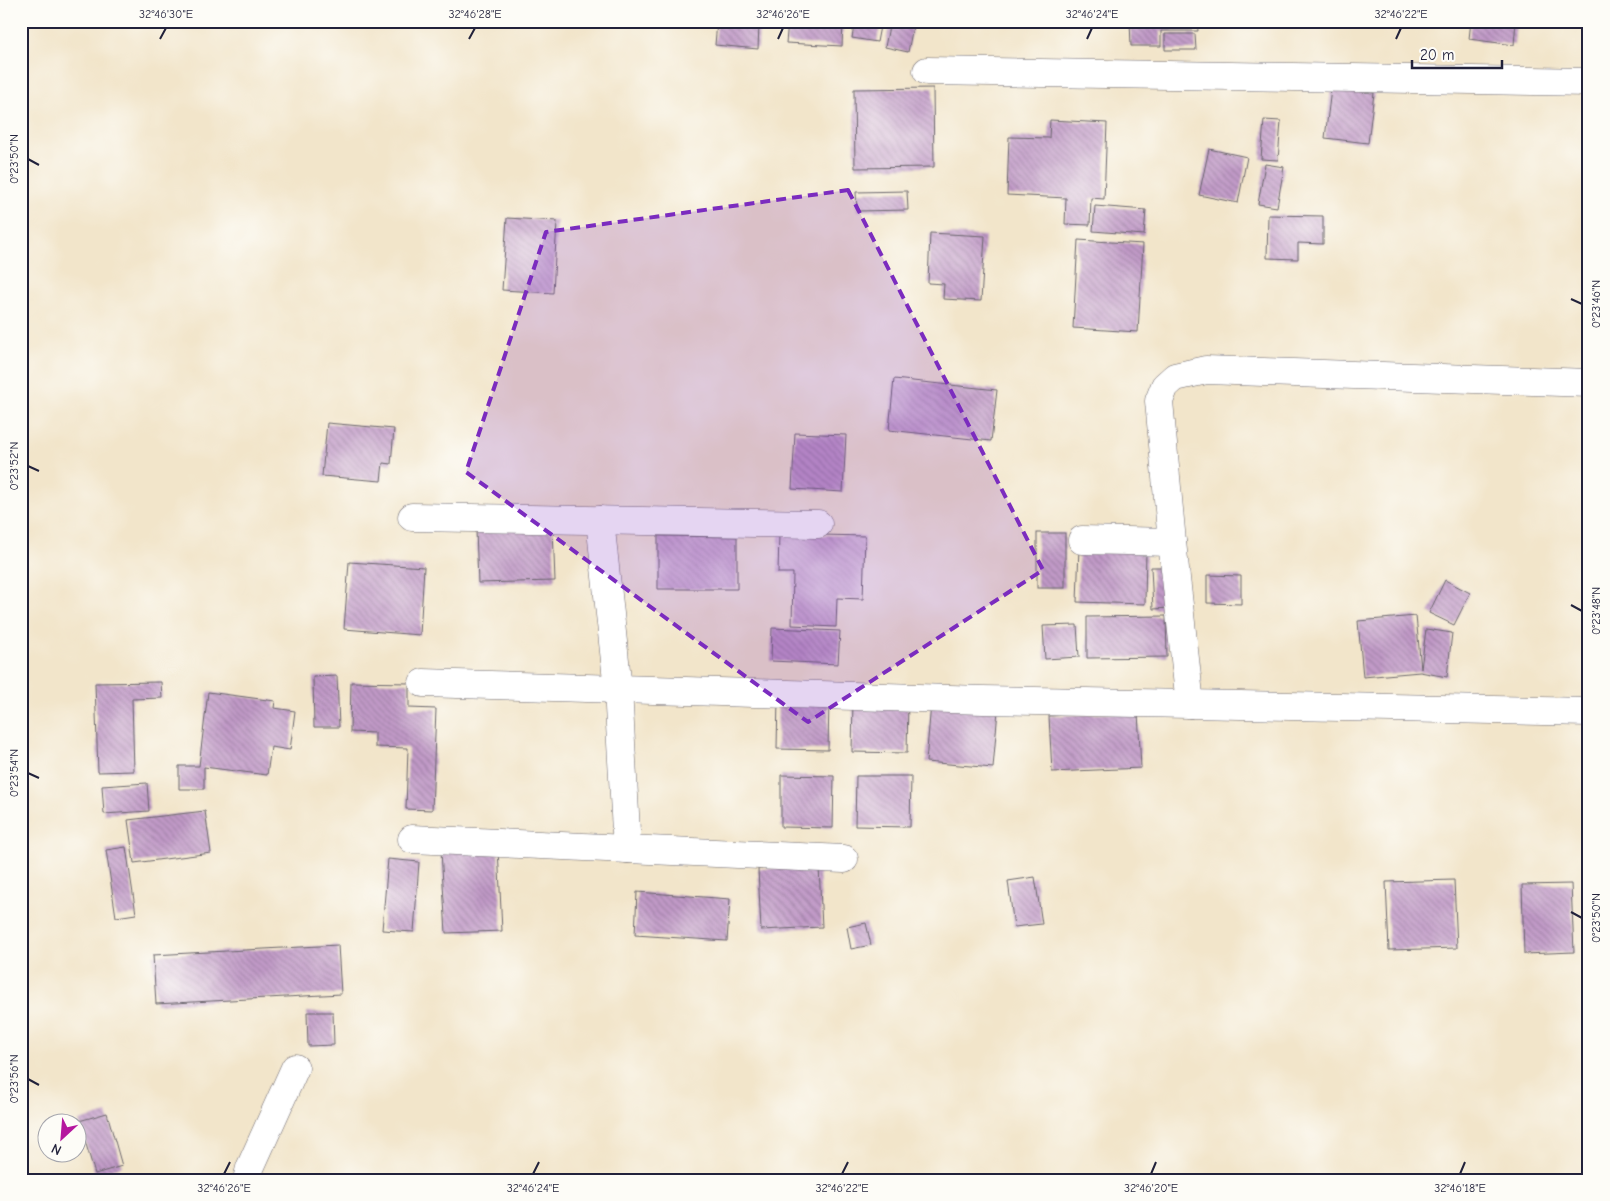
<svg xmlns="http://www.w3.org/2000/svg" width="1610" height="1201" font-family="'Comic Neue',sans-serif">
	<defs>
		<pattern id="building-back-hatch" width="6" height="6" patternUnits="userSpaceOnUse" patternTransform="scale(1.25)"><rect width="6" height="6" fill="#c19ac7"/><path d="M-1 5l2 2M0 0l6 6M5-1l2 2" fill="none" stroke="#9c7da3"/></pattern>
	</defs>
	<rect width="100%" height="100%" fill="#fdfcf7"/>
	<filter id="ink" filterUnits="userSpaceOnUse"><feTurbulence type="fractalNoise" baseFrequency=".02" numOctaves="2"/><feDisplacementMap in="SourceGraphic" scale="10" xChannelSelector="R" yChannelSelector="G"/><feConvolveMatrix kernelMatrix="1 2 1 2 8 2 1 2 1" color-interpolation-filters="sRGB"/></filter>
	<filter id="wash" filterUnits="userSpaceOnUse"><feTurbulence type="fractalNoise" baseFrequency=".0096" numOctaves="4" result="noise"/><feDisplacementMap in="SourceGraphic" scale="20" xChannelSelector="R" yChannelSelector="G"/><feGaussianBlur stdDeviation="1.12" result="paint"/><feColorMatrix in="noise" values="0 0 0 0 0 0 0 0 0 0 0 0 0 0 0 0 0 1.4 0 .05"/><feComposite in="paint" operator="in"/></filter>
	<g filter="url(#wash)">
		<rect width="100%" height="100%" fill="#f2e5ca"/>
		<g id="blocks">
			<g fill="url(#building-back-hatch)">
				<path d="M788 21H843L842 46 786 43Z"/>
				<path d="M855 21H881L877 42 852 38Z"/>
				<path d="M890 21H914L908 52 885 47Z"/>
				<path d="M1130 21H1197L1198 31H1161V46H1131Z"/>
				<path d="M1471 21H1516L1514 45 1469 39Z"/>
				<path d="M717 22 759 25 758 49 715 45Z"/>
				<path d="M1165 34H1195L1196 50H1165Z"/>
				<path d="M933 88 934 167 855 168 854 89Z"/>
				<path d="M1331 89 1374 93 1368 143 1325 138Z"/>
				<path d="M1050 120 1107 123 1104 199 1091 198 1090 225 1065 224 1066 198 1007 195 1009 137 1049 138Z"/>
				<path d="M1264 120 1281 121 1278 160 1261 159Z"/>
				<path d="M1209 149 1247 157 1238 203 1199 195Z"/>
				<path d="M1265 164 1284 167 1277 207 1258 204Z"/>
				<path d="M907 191 908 210 857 211 856 192Z"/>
				<path d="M1095 206 1146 210 1144 235 1093 231Z"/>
				<path d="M1268 215 1323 216V244L1298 243V259L1267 258Z"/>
				<path d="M507 218 557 221 553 293 502 290Z"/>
				<path d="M930 233 985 236 981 301 943 299 944 284 928 283Z"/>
				<path d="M1078 240 1143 244 1138 332 1073 328Z"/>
				<path d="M894 379 997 390 991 441 889 430Z"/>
				<path d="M327 423 394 429 391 464 383 463 381 481 322 476Z"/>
				<path d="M795 433 846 435 843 492 792 489Z"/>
				<path d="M553 528 555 581 478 583 476 530Z"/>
				<rect x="1037" y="533" width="28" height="55"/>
				<path d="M779 534 865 536 863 599 837 598 836 627 792 625 793 573H778Z"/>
				<path d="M658 536 737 537V589H658Z"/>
				<path d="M1079 547 1146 549 1145 604 1077 602Z"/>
				<path d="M349 562 424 567 420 635 344 629Z"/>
				<path d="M1151 567H1170L1172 608 1153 609Z"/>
				<path d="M1207 575 1241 576V604L1207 603Z"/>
				<path d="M1445 580 1470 593 1454 625 1429 613Z"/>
				<path d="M1166 616 1167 657 1087 658V617Z"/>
				<path d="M1416 616 1421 669 1426 629 1452 633 1447 677 1420 672 1363 677 1358 621Z"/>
				<path d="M1077 625 1079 657 1045 659 1043 626Z"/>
				<path d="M772 628 840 631 838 664 771 661Z"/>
				<path d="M337 676 339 727H314L313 677Z"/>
				<path d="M161 682 162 698 132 699 134 771 98 772 95 683Z"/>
				<path d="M351 682 409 683V708L436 709 432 810 406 809 408 748 375 747V733L350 732Z"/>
				<path d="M208 692 275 701 274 708 295 711 290 750 271 747 267 775 204 767V789H179V766H199Z"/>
				<path d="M778 697 829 699 828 750 777 749Z"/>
				<path d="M853 699 908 700 907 753 852 752Z"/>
				<path d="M931 704 998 710 993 768 926 762Z"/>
				<path d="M1138 712 1141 768 1052 772 1049 716Z"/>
				<path d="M781 775 834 776 833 828 781 827Z"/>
				<path d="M856 776H911L910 827 855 826Z"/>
				<path d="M147 783 149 811 104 814 102 786Z"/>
				<path d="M205 811 211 853 134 863 128 820Z"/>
				<path d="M126 847 136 914 116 917 106 850Z"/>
				<path d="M498 848 502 931 446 933 441 851Z"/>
				<path d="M388 859 419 862 414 932 382 930Z"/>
				<path d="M819 867 822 927 761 930 758 869Z"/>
				<path d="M1035 877 1042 924 1014 927 1008 881Z"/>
				<path d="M1454 880 1457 948 1389 950 1386 882Z"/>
				<path d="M1571 884 1574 952 1524 954 1522 885Z"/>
				<path d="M637 892 730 899 727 941 635 935Z"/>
				<path d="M866 923 871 945 851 949 847 927Z"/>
				<path d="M338 945 341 994 156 1004 153 955Z"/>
				<path d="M307 1012H333L334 1045 308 1046Z"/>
				<path d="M107 1113 122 1166 95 1174 79 1121Z"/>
			</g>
		</g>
	</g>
	<g filter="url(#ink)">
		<use href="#blocks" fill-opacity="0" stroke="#6b666d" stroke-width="1"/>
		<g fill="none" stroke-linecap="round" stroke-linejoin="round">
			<defs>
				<g id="minor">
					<path d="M927 71 1589 82"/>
					<path d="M412 517 818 524"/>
					<path d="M600 520 618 689 627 849"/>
					<path d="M1082 540 1172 542"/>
					<path d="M423 683 983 700 1589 712"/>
					<path d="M1190 704 1172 542 1159 401 1165 386 1175 377 1206 370 1589 383"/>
					<path d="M412 839 844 859"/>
					<path d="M247 1180 250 1168 295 1068"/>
				</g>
			</defs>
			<use href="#minor" stroke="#6b666d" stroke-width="29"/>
			<use href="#minor" stroke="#fff" stroke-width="28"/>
		</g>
	</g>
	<path fill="#7b2cbf" fill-opacity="0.2" stroke="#7b2cbf" stroke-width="4" stroke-dasharray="10 6" stroke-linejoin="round" d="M848 190 1043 570 808 722 466 472 546 232Z"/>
	<path fill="none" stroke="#22223b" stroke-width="2" d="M160 39 166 28M469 39 475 28M778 39 783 28M1087 39 1092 28M1396 39 1401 28M28 159 39 165M1571 299 1582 304M28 466 39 471M1571 605 1582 611M28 773 39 778M1571 912 1582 918M28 1079 39 1085M224 1174 230 1162M533 1174 539 1162M842 1174 848 1162M1151 1174 1156 1162M1460 1174 1465 1162"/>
	<rect width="1610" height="1201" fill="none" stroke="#fdfcf7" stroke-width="55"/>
	<g transform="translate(62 1138) rotate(206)"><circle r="24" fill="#fdfcf7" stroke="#a5a5ac"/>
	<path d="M0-4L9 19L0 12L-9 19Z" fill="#b5179e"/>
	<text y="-8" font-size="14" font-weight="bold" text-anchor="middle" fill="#22223b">N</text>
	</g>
	<path d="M1412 60v8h90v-8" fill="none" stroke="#22223b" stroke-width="2.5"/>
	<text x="1420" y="60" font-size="15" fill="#22223b" stroke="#fdfcf7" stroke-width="4" paint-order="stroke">20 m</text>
	<rect x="28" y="28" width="1554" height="1146" fill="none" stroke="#22223b" stroke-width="2"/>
	<g font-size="12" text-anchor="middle" fill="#22223b">
		<text x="166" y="18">32°46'30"E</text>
		<text x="475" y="18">32°46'28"E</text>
		<text x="783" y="18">32°46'26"E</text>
		<text x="1092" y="18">32°46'24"E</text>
		<text x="1401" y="18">32°46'22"E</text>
		<text transform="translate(14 159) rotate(-90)" y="4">0°23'50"N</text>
		<text transform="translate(1596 304) rotate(-90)" y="4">0°23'46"N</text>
		<text transform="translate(14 466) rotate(-90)" y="4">0°23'52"N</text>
		<text transform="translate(1596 611) rotate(-90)" y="4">0°23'48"N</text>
		<text transform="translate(14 773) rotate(-90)" y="4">0°23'54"N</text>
		<text transform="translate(1596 918) rotate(-90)" y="4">0°23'50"N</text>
		<text transform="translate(14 1079) rotate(-90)" y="4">0°23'56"N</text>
		<text x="224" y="1192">32°46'26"E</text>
		<text x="533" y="1192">32°46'24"E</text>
		<text x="842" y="1192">32°46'22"E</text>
		<text x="1151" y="1192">32°46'20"E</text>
		<text x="1460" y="1192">32°46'18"E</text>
	</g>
</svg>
